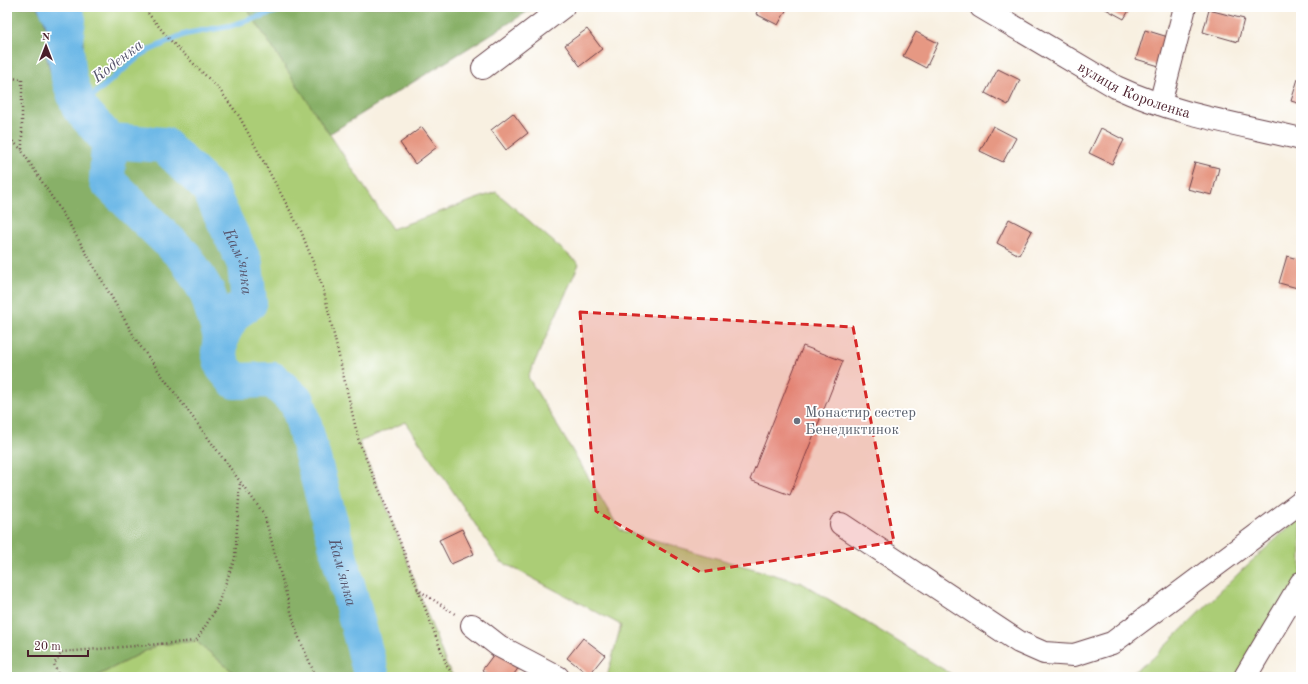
<svg xmlns="http://www.w3.org/2000/svg" width="1308" height="684" font-family="'Old Standard TT',serif">
	<rect width="100%" height="100%" fill="#fff"/>
	<filter id="ink" filterUnits="userSpaceOnUse"><feTurbulence type="fractalNoise" baseFrequency=".025" numOctaves="2"/><feDisplacementMap in="SourceGraphic" scale="8" xChannelSelector="R" yChannelSelector="G"/><feConvolveMatrix kernelMatrix="1 2 1 2 8 2 1 2 1" color-interpolation-filters="sRGB"/></filter>
	<filter id="wash" filterUnits="userSpaceOnUse"><feTurbulence type="fractalNoise" baseFrequency=".012" numOctaves="4" result="noise"/><feDisplacementMap in="SourceGraphic" scale="16" xChannelSelector="R" yChannelSelector="G"/><feGaussianBlur stdDeviation="0.9" result="paint"/><feColorMatrix in="noise" values="0 0 0 0 0 0 0 0 0 0 0 0 0 0 0 0 0 1.4 0 .05"/><feComposite in="paint" operator="in"/></filter>
	<g filter="url(#wash)">
		<rect width="100%" height="100%" fill="#f8f0e1"/>
		<g fill="#abcd76" stroke="#7a7650">
			<path d="M78 7H246L392 229 496 192 579 264 528 377 620 530 802 583 956 677H607L621 625 500 561 406 422 359 442 389 513 447 666 454 677H372L298 403 252 381H235L223 367 219 352 221 336 233 314 164 145 109 141 79 107 68 68 84 59 82 29Z"/>
			<path d="M1301 516V583L1244 677H1126L1152 659 1242 570Z"/>
			<path d="M196 641 239 677H95L157 645Z"/>
		</g>
		<g fill="#88b067" stroke="#696849">
			<path d="M7 7H37L44 19 48 36 46 55 51 72 68 68 79 107 109 141 164 145 209 188 245 264 249 303 233 314 221 336 219 352 223 367 235 381 273 380 298 403 372 677H239L196 641 157 645 95 677H7Z"/>
			<path d="M246 7H535L329 134Z"/>
		</g>
		<path fill="#6eb9e7" stroke="#5c6c89" d="M37 7H78L82 29 84 59 51 73 46 55 48 36 44 19Z"/>
		<g fill="none" stroke-linecap="round" stroke-linejoin="round">
			<path stroke="#6eb9e7" stroke-width="6" d="M79 107 143 53 185 34 230 26 289 7"/>
			<g stroke="#6eb9e7" stroke-width="36">
				<path id="s1" d="M57 7 68 20 65 40 69 78 79 107 109 141 164 145 209 188 245 264 249 303 233 314 221 336 219 352 223 367 235 381 273 380 298 403 372 677"/>
				<path d="M109 141 107 181 186 258 207 292 221 336"/>
			</g>
		</g>
		<g id="blocks">
			<g fill="#e69883">
				<path d="M759 7H788L778 25 756 14Z"/>
				<path d="M1102 7H1131L1124 19Z"/>
				<path d="M1209 10 1244 19 1238 42 1203 32Z"/>
				<path d="M587 29 602 49 580 66 565 45Z"/>
				<path d="M1145 30 1168 37 1159 66 1136 59Z"/>
				<path d="M916 32 938 43 926 68 903 56Z"/>
				<path d="M998 69 1020 80 1008 105 985 93Z"/>
				<path d="M1298 79 1301 80V104L1291 101Z"/>
				<path d="M513 113 528 133 506 150 491 130Z"/>
				<path d="M993 126 1016 138 1003 162 980 151Z"/>
				<path d="M422 127 437 147 415 164 400 143Z"/>
				<path d="M1101 128 1124 140 1112 164 1089 153Z"/>
				<path d="M1195 162 1219 168 1212 195 1187 189Z"/>
				<path d="M1009 219 1032 231 1019 255 997 243Z"/>
				<path d="M1287 256 1301 260V289L1279 283Z"/>
				<path d="M803 346 843 361 790 495 750 480Z"/>
				<path d="M462 529 474 554 451 564 439 540Z"/>
				<path d="M583 638 605 655 589 675 567 658Z"/>
				<path d="M497 650 519 667 512 677H491L482 670Z"/>
			</g>
		</g>
	</g>
	<g filter="url(#ink)">
		<use href="#blocks" fill-opacity="0" stroke="#643e46" stroke-width="1"/>
		<g fill="none" stroke-linecap="round" stroke-linejoin="round">
			<defs>
				<g id="minor">
					<path id="s2" d="M981 7 1116 87C1174 114 1239 124 1301 139"/>
					<path d="M483 68 563 7"/>
					<path d="M1160 104 1185 7"/>
					<path d="M841 524 1019 642 1044 653 1074 655 1112 643 1301 502"/>
					<path d="M472 625 499 646 558 677"/>
					<path d="M1245 677 1301 583"/>
				</g>
			</defs>
			<use href="#minor" stroke="#643e46" stroke-width="24"/>
			<g stroke="#643e46" stroke-width="2.5" stroke-dasharray="1 3" stroke-linecap="butt">
				<path d="M143 7 169 39 219 89 239 116 301 231 323 288 359 442 389 513 447 666 454 677"/>
				<path d="M7 78 22 79V151L70 225 138 343 264 514 297 633 316 677"/>
				<path d="M7 136 22 150"/>
				<path d="M417 589 455 614"/>
				<path d="M59 677 54 664 62 652 196 641 216 609 235 558 240 483"/>
			</g>
			<use href="#minor" stroke="#fff" stroke-width="22"/>
		</g>
	</g>
	<path fill="#d62828" fill-opacity="0.2" stroke="#d62828" stroke-width="3" stroke-dasharray="8 5" stroke-linejoin="round" d="M580 312 853 327 894 542 700 572 596 511Z"/>
	<circle fill="#6b7280" stroke="#fff" stroke-width="1.5" cx="797" cy="421" r="4"/>
	<g text-anchor="middle" stroke-width="3.5" stroke-linejoin="round" paint-order="stroke">
		<g font-size="15" fill="#4a1f2b" stroke="#fff">
			<text dy="5" stroke="none"><textPath href="#s2" startOffset="175">вулиця Короленка</textPath></text>
		</g>
		<g font-size="15" fill="#5b616d" stroke="#fff" text-anchor="start">
			<text x="805" y="417">Монастир сестер<tspan x="805" dy="17">Бенедиктинок</tspan></text>
		</g>
		<g font-size="16" font-style="italic" fill="#57556d" stroke="#fff">
			<text transform="translate(117 60) rotate(-38)" y="6">Коденка</text>
			<text dy="6" stroke="none"><textPath href="#s1" startOffset="349">Кам'янка</textPath></text>
			<text dy="6" stroke="none"><textPath href="#s1" startOffset="734">Кам'янка</textPath></text>
		</g>
	</g>
	<rect width="1308" height="684" fill="none" stroke="#fff" stroke-width="24"/>
	<g transform="translate(46 46)" stroke="#ffffff" stroke-width="3" paint-order="stroke">
	<path d="M0-3L7 15L0 10L-7 15Z" fill="#4a1f2b"/>
	<text y="-6" font-size="11" font-weight="bold" text-anchor="middle" fill="#4a1f2b">N</text>
	</g>
	<path d="M28 650v6h60v-6" fill="none" stroke="#4a1f2b" stroke-width="2"/>
	<text x="34" y="650" font-size="12" fill="#4a1f2b" stroke="#ffffff" stroke-width="3" paint-order="stroke">20 m</text>
</svg>
